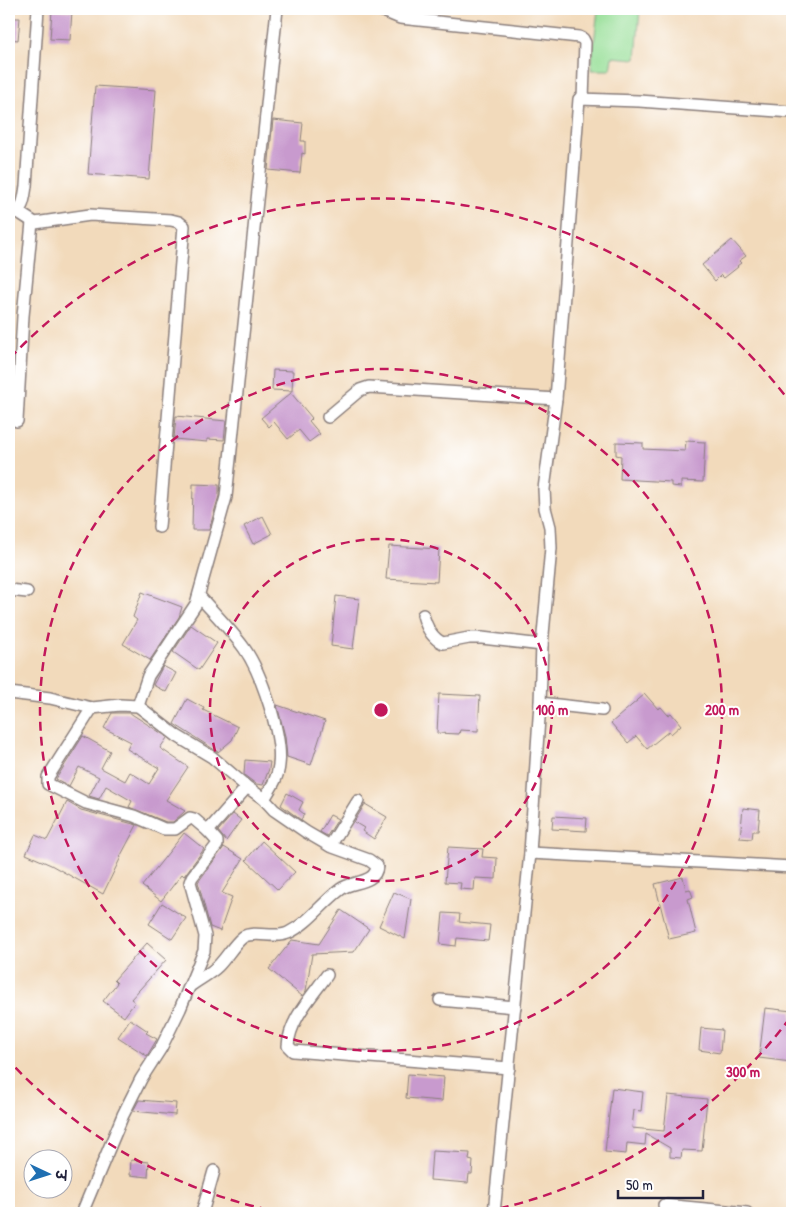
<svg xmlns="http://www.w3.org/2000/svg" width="801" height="1222" font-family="'Patrick Hand','Playpen Sans Deva',sans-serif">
	<rect width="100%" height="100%" fill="#fff"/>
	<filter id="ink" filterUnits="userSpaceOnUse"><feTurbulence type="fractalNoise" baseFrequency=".02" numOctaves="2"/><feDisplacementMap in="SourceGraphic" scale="10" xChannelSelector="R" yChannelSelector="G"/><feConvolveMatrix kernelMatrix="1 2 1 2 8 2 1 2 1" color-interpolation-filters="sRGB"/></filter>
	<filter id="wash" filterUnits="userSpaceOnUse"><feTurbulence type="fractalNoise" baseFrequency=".0096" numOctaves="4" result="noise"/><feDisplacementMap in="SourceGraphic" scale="20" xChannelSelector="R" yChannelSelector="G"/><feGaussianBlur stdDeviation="1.12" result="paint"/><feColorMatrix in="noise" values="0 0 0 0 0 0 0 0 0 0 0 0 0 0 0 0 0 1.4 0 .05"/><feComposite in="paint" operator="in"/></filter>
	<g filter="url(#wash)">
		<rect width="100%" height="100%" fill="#f2dabb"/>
		<path fill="#98df98" stroke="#5d806a" d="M598 9H640L636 59 612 57 610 70H591Z"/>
		<g id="blocks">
			<g fill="#c89ace">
				<path d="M52 10 72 11 70 40 50 39Z"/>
				<path d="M9 18H20L18 40 9 39Z"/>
				<path d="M95 86 156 90 149 179 88 174Z"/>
				<path d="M273 120 303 123 301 141H305V154L302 153 300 173 268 170Z"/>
				<path d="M732 240 746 256 739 261 741 263 737 266 738 267 724 278 721 275 715 281 702 265Z"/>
				<path d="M273 370 293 371 292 391 272 390Z"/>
				<path d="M291 393 312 418 309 421 320 434 309 442 299 430 288 439 274 422 269 427 261 418Z"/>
				<path d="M176 416 226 421 224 440 207 439V442L174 439Z"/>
				<path d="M686 441 705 442 703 482 681 481V487L671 486V482L620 479 621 456 616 455V442L643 443V449L685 451Z"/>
				<path d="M193 484 219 485V496L209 530H192Z"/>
				<path d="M263 516 272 534 253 544 244 526Z"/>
				<path d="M389 546 439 549 437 582 386 579Z"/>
				<path d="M142 592 182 607 179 617 150 660 123 644 137 620 133 617Z"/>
				<path d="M336 596 359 599 353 649 331 646Z"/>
				<path d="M191 625 217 643 199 670 173 652Z"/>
				<path d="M163 666 176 673 166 692 153 685Z"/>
				<path d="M439 694 480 696 478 731 460 730 459 734 437 733Z"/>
				<path d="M645 694 658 709 661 707 668 715 671 713 681 725 671 734 669 731 647 749 636 736 628 743 611 723Z"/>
				<path d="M187 699 204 708 203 710 238 727 232 740 218 752 174 724Z"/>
				<path d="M277 705 325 721 311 765 287 757 285 736Z"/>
				<path d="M112 713H130L164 735 167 738 160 748 188 767 166 800 185 811 173 822H166L129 807 132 801 106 786 99 799 89 796 99 777 79 767 69 786 56 779 83 736 110 751 101 768 125 781 130 772 149 784 159 768 127 749 131 742 104 728Z"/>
				<path d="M245 760 270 762 269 769 263 785 256 784 244 775Z"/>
				<path d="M287 793 303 802 299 810 304 814 301 820 281 805Z"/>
				<path d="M67 802 81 810 137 825 120 857H121L103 894 51 865 26 854 35 835 47 840Z"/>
				<path d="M365 804 387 817 374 839 362 831 364 828 354 822Z"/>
				<path d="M743 808 760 810 758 831H753L752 839 740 838Z"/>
				<path d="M233 814 241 820 226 841 218 831Z"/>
				<path d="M330 815 338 819 327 836 320 832Z"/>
				<path d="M553 816 587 818 586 831 552 829Z"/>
				<path d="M184 833 204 849 184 876 182 874 161 901 142 886Z"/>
				<path d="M262 841 295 872 278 890 246 860Z"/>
				<path d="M224 847 243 859 222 893 232 897 220 931 210 927 198 882Z"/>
				<path d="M448 847 483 849 482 857 497 858 496 879 475 878 474 890 460 889 461 883 445 882Z"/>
				<path d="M683 877 686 890 690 889 693 897 688 899 696 933 669 939 655 884Z"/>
				<path d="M394 892 411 899 405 939 379 926Z"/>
				<path d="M162 903 186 918 172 939 149 924Z"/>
				<path d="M341 910 369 929 354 952 312 954 306 991 302 996 269 969 292 940 319 944Z"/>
				<path d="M443 913 460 914 459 922 490 925 488 941 457 938 456 946 440 944Z"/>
				<path d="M147 943 166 960 131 999 135 1002 124 1017 103 1001 117 983 114 980Z"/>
				<path d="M765 1008 792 1011 791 1062 759 1058Z"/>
				<path d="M130 1019 148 1031 146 1033 157 1039 147 1056 118 1037Z"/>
				<path d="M701 1028 722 1030 720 1053 699 1050Z"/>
				<path d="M408 1074 444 1077 442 1101 406 1098Z"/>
				<path d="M612 1088 643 1092 641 1111 634 1110 632 1128 664 1131 668 1095 707 1099 702 1151 682 1150 681 1158 670 1157V1148L646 1134 645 1145 627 1143 626 1154 605 1152Z"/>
				<path d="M139 1100 176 1103 175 1115 133 1111Z"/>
				<path d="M432 1151 470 1153 469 1160 473 1161 472 1174H469L468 1183 430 1180Z"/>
				<path d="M131 1160 149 1162 148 1177 130 1175Z"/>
			</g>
		</g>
	</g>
	<g filter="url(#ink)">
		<use href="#blocks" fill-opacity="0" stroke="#8a7e7b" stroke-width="1"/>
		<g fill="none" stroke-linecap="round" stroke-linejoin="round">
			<defs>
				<g id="minor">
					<path d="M371 9 381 10 400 18 579 37 583 39 585 43 583 99"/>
					<path d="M18 212 35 223 90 215 171 220 179 222 184 226 159 527"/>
					<path d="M9 214C24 213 24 198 26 186L38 9"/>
					<path d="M328 417 360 390 369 387 556 399"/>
					<path d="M17 421 23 316 32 222"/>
					<path d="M9 590 27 592"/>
					<path d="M199 596C214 613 231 630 244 648 261 672 283 736 279 765 278 778 271 788 264 799"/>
					<path d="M423 615C426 626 431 638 443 643L469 638H482L542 645"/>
					<path d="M9 693 50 698 92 708 120 705 138 706 177 736 212 757 247 787 264 799 274 810 306 832 330 846 369 860 377 866C376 884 352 881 341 889 323 902 309 923 288 933 275 939 254 930 243 937 233 945 227 957 218 966 210 974 199 979 190 986"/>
					<path d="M540 703 602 710"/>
					<path d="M138 706 148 676 196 604 226 497 277 9"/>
					<path d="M92 708 48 777V784L86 803 134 816 164 829H175L190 818 194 819 208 831"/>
					<path d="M330 846 358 801"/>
					<path d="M530 853 792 867"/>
					<path d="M327 975C313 995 289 1020 288 1046L293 1051 509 1068"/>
					<path d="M440 1000 515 1007"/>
					<path d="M664 1205 747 1213"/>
					<path d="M82 1213 123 1115 141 1079 161 1048 180 1009 204 951 205 936 190 882 192 877 217 845V841L208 831 247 787"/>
					<path d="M202 1213 214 1171"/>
					<path d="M494 1213 530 853 540 703 542 645 551 548 550 527 545 508 544 489 556 399 579 99 639 101 792 112"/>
				</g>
			</defs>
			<use href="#minor" stroke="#8a7e7b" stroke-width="14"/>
			<use href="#minor" stroke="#fff" stroke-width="11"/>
		</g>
	</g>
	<g fill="none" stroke="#c2185b" stroke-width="2.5" stroke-dasharray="9 6">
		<circle cx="381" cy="710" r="171"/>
		<circle cx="381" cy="710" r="341"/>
		<path d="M790 1018A512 512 0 0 1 479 1213M283 1213A512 512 0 0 1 10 1062M10 358A512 512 0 0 1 790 402"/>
	</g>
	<circle cx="381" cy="710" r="8" fill="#c2185b" stroke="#fff" stroke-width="2.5"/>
	<g font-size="15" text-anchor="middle" font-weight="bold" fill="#c2185b" stroke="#fff" stroke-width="4" stroke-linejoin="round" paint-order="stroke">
		<text x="552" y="715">100 m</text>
		<text x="722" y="715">200 m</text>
		<text x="743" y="1077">300 m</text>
	</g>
	<rect width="801" height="1222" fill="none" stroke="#fff" stroke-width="30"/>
	<g transform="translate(48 1174) rotate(94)"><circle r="24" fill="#ffffff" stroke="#a7a7b1"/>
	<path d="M0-4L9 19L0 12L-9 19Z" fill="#1f6fb2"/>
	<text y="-8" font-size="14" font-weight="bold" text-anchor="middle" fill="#22223b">उ</text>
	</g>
	<path d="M618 1190v8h85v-8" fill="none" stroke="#22223b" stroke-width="2.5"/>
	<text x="626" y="1190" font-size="15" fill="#22223b" stroke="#ffffff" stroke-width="4" paint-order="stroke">50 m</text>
</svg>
